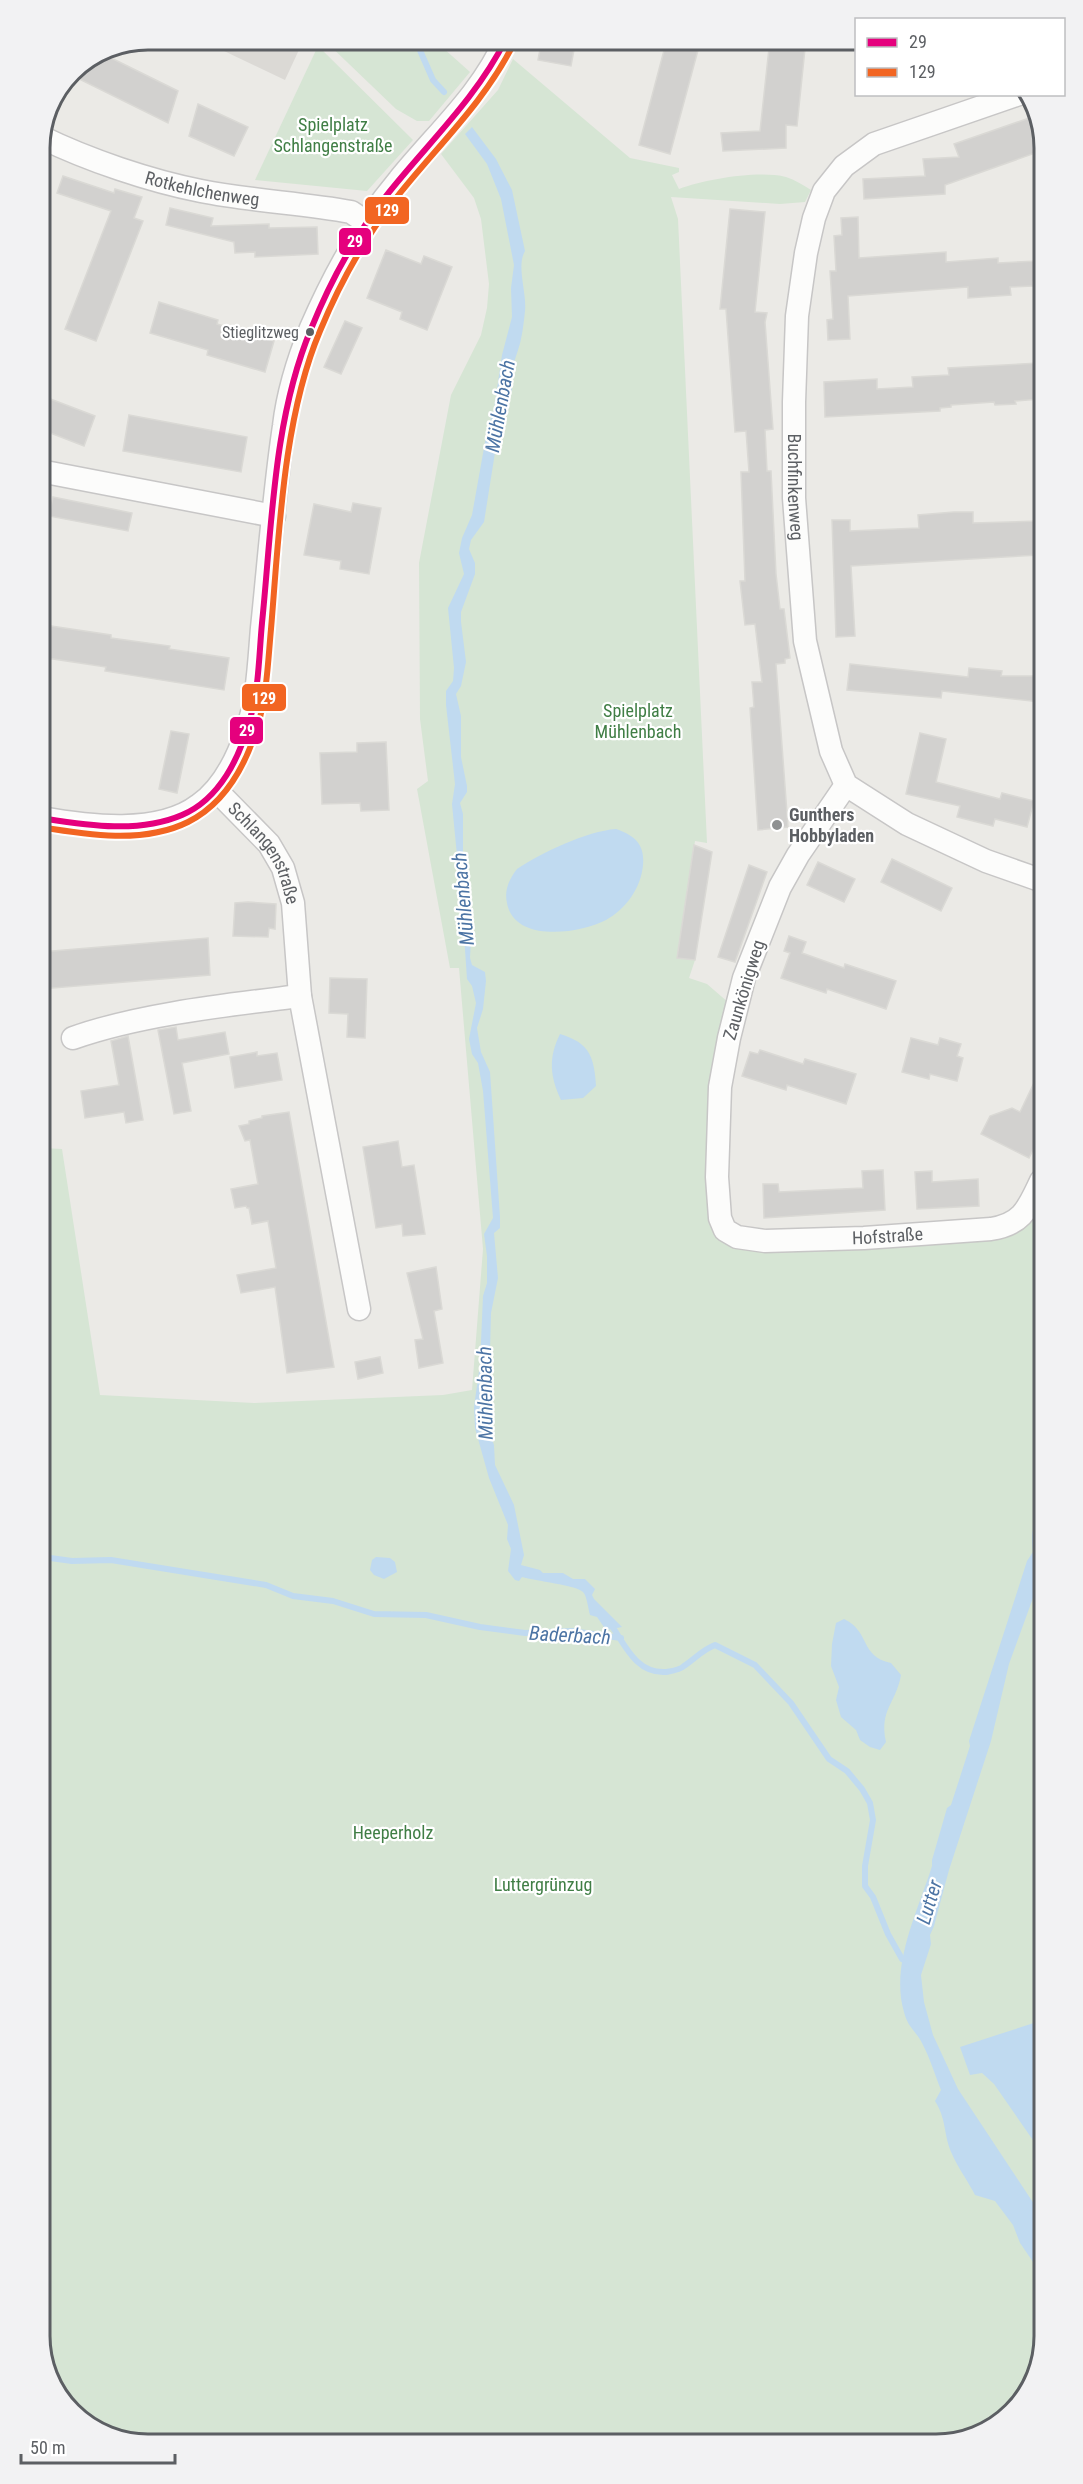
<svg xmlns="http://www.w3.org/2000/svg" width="1083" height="2484" font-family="'Roboto Condensed',sans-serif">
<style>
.education{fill:#dbd9d5}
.green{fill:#d6e5d4}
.water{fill:#c0daf0}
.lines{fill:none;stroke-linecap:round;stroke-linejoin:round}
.stream{stroke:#c0daf0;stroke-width:6}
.building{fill:#d2d1cf;stroke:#dad9d5;stroke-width:1.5}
.minor-casing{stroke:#c7c6c6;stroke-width:25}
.minor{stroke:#fcfcfb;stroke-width:22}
.bus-1-casing{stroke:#fff;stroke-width:10}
.bus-2-casing{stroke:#fff;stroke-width:10}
.bus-1{stroke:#e5007d;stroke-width:6}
.bus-2{stroke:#f26522;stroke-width:6}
.bus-dot{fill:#5c5f63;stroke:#fff;stroke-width:2}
.poi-dot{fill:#8e9091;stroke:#fff;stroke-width:2}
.labels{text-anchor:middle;stroke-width:4.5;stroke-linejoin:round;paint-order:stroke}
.bus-label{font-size:16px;fill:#5c5f63;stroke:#fff;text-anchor:end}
.park-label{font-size:18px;fill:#407e45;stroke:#fff}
.street-label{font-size:18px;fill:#5c5f63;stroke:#fff}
.poi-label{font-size:18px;font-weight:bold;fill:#5c5f63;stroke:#fff;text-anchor:start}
.water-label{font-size:20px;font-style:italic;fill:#4c74a4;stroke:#fff}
.rim{fill:none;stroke:#5c5f63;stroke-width:3}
.line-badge{stroke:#fff;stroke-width:2}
.badge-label{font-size:16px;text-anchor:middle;font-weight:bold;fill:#fff}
</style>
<rect width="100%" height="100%" fill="#ebeae6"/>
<path class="education" d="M199 39H304L285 80Z"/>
<g class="green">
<path d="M323 39H433L470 72 429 121H417L396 109Z"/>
<path d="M318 46 413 140 367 191 255 180Z"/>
<path d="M513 59 630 158 679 168V172L672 175 679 189C706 179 759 170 786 177 795 180 803 185 811 190L805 202 780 204 671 197 678 219 707 843 695 841 677 957 695 960 689 978 707 984 729 1003 722 1236H1001C1022 1233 1030 1219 1041 1203L1044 2336 1022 2402 970 2439 140 2445 81 2422 45 2371 42 1148 62 1149 100 1395 254 1403 443 1395 472 1390 483 1249 459 968H450L417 789 428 781 420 719 419 563 451 395 481 335 487 308 489 284 481 219 474 198 441 154 498 90Z"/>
</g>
<g class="water">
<path d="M472 127 496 159 512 190 525 251C516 266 527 292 525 311 524 320 523 330 521 339 518 355 507 373 512 389L497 440 484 522 471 540 469 549 475 563V574L461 612V622L466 662 461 686 456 694 461 716V757L467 786V792L460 803 463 814V859L470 884 472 919 470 958 472 965 485 972 486 981 483 1009 477 1028 481 1052 490 1072 500 1217V1228L494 1233 498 1278 491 1313 488 1428 494 1445 495 1465 514 1505 524 1555 521 1565 540 1570 543 1573H563L573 1579H585L595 1589 592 1595 594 1599 622 1627 606 1630 597 1617 590 1615C588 1608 587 1596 583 1592 576 1585 535 1581 522 1577L519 1581 515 1580 508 1571 511 1549 507 1539 508 1525 489 1478 475 1428 474 1407 480 1364 483 1296 487 1283V1256L484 1234 493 1218 483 1091 478 1063 472 1054 469 1039 476 1003 472 986 467 979 464 935 461 930 459 876 452 804 455 784 446 705V691L453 681 454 668 448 608 464 574 459 553 462 538 472 515 487 431 494 409 502 355 512 317 511 288 514 265 501 199 487 164 465 134Z"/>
<path d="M616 829C634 835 645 844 643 865 641 888 626 909 606 920 580 934 514 943 507 903 504 891 509 879 517 869 541 853 587 831 616 829Z"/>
<path d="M560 1034C590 1043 594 1057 596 1086L583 1098 561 1100C550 1077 548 1058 560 1034Z"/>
<path d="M1042 1514V1559L1033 1598 1009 1664 991 1741 949 1870 934 1926 930 1935 931 1944 921 1975 924 2002 933 2035 958 2089 1044 2219V2278L1020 2243 1013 2225 995 2201 975 2195C968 2181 958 2168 952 2154 943 2134 947 2120 935 2101L941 2090C935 2075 930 2058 922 2043 916 2031 908 2028 904 2012 890 1965 918 1911 932 1866V1860L947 1808 951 1805 970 1746 969 1741 1027 1561 1033 1552C1031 1537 1031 1525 1042 1514Z"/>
<path d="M376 1557 390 1558 395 1562 397 1572 384 1579 374 1575 370 1570 372 1560Z"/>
<path d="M844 1619C871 1632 859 1656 891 1663L901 1675C896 1704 879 1709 886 1742L880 1750 870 1747 860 1740 856 1730 841 1717 836 1700 839 1687 831 1666 832 1644 836 1623Z"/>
<path d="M1043 2020 1044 2156 994 2084 982 2073 970 2075 960 2047Z"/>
</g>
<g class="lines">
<g class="stream">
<path d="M415 39 433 80 444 92"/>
<path d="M43 1557 72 1561 111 1560 266 1585 293 1596 333 1601 374 1614 426 1615 480 1627 525 1633 572 1631 621 1638"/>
<path d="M610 1623C625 1645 636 1674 666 1672 672 1671 680 1670 684 1666 696 1658 702 1650 715 1645L755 1665 791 1703 829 1759 847 1771 862 1789 870 1803 873 1820 865 1866V1886L873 1897 888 1934 902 1959 910 1963"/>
</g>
</g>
<g class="building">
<path d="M542 39H576L571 66 538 60Z"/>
<path d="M667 39H701L670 154 639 145Z"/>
<path d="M770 39H806L797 126 786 125V148L723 151 721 133 760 131Z"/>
<path d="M99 52 178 91 168 123 69 74 71 71Z"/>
<path d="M198 104 248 127 234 156 189 136Z"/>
<path d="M1038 115V152L945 185V194L864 199 863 179 925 176 923 159 959 157 954 144Z"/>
<path d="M63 176 114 193 115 189 142 197 134 218 143 221 96 341 65 329 111 211 57 193Z"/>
<path d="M170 208 213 218 211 226 269 224V228L317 227 318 254 255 257V252L235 253 234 242 166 225Z"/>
<path d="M730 209 765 212 755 312 767 313 765 322 773 429 765 430 767 471H771L776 574 780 609H784L790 658 785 659V663L776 664 788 827 758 830 750 708 754 707 752 682H762L755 624 745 625 740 581H745L741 472H749L746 431 735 432 726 309H720Z"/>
<path d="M858 217 859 258 946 252V262L998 258V263L1038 261 1039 282H1033V286L1010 287 1011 295 968 298V287L848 296 850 339 828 340 827 320 833 319 830 271H836L834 236 842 235 841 218Z"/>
<path d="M386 250 421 264 424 256 452 267 427 330 400 319 402 312 367 298Z"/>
<path d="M159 302 218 320 217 324 274 341 265 372 207 355 208 350 150 333Z"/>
<path d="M345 321 362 328 341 374 324 367Z"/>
<path d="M1039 363V399L1015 401 1016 404 995 405 994 402 951 405V407L940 408V411L825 417 824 382 877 379V389L913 387 912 377 949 375 948 368Z"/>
<path d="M40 395 95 416 84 446 40 429Z"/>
<path d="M129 415 247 437 241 472 123 451Z"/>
<path d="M53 497 132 513 128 531 49 516Z"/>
<path d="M353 503 381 508 369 574 340 569 341 561 304 555 314 504 351 512Z"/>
<path d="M954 512H973V523L1039 521V555L851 566 855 636 836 637 832 520H850V531L919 528 918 515Z"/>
<path d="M51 626 111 635V638L170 646 169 649 229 658 224 690 105 671 106 667 47 658Z"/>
<path d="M850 664 968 677 969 668 1002 671 1001 676H1040V702L942 691 941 698 847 690Z"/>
<path d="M171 731 189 734 177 793 159 789Z"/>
<path d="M920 733 946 739 936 782 1000 799 1002 793 1034 801 1027 827 995 819 993 826 957 817 960 806 906 794Z"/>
<path d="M386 742 389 810 361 811 360 803 322 804 320 753 357 752V743Z"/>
<path d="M694 845 712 852 695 960 677 958Z"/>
<path d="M892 859 952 888 941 911 881 882Z"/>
<path d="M818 862 855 879 844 902 807 885Z"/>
<path d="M749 865 767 872 735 962 718 957Z"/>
<path d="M248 902 276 904 275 929 269 928 268 937 233 936 235 903Z"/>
<path d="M789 936 806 942 802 953 844 968 845 964 896 981 886 1009 827 989 826 993 781 978 790 953 784 951Z"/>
<path d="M208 938 210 975 41 989V952Z"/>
<path d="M330 978 367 979 365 1038 347 1037 348 1014 329 1013Z"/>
<path d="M176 1027 178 1040 225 1032 229 1054 182 1063 191 1111 174 1114 158 1030Z"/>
<path d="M128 1036 143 1120 126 1123 124 1112 85 1118 81 1091 119 1085 111 1041Z"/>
<path d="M911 1038 938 1045 940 1038 961 1044 957 1056 963 1058 957 1081 930 1074 929 1079 902 1072Z"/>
<path d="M760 1050 803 1064 805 1059 856 1074 846 1104 787 1085 786 1090 742 1076 750 1052 758 1054Z"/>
<path d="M257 1052V1056L277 1053 282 1080 235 1088 230 1057Z"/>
<path d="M1041 1068V1134L1029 1158 981 1134 990 1116 1012 1108 1020 1112Z"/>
<path d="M289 1112 334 1367 287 1373 275 1287 241 1293 237 1275 276 1268 268 1221 252 1224 249 1208H247L246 1206 235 1208 231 1189 258 1184 250 1140 245 1141 239 1126 249 1124V1121L262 1118V1116Z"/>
<path d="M398 1141 402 1167 414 1165 425 1234 403 1236 402 1224 376 1228 363 1147Z"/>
<path d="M883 1170 885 1210 764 1218 763 1184H778L779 1192 863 1188 862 1171Z"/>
<path d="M932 1171V1182L978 1179 979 1206 917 1209 915 1172Z"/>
<path d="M436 1267 442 1309 434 1311 443 1363 419 1368 415 1340 423 1339 407 1273Z"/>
<path d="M380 1357 383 1373 358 1379 355 1362Z"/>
</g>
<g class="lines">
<defs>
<g id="minor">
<path id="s1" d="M1019 94 874 144 844 166 824 191 814 218 806 253 797 316 794 402V498L805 641 831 751 846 785 907 824 986 861 1040 880"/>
<path id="s2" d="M41 137C88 160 150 181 201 191 251 201 302 203 351 212L366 222"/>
<path d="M40 471 274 516"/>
<path id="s3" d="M846 785 798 855 780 887 744 978 729 1038 720 1087 717 1177 720 1218 725 1230 737 1237 765 1241 864 1238 991 1229C1023 1224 1028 1208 1041 1181"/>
<path id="s4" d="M216 790 269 844 283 868 293 903 300 996 359 1309"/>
<path d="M41 818C87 826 159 836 199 805 222 789 237 759 246 733 258 700 259 663 262 628 269 561 274 493 284 426 288 392 298 360 311 328 334 275 361 225 399 180 436 134 482 94 506 39"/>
<path d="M73 1038C141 1014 228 1005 300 996"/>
</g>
</defs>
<use href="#minor" class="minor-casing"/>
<use href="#minor" class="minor"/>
<defs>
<path id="bus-1" d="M41 818C86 825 138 834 182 815 220 799 240 757 250 719 259 688 259 655 262 623 272 526 273 420 311 329 330 282 355 236 386 196 427 144 476 99 506 39"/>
<path id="bus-2" d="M41 827C87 835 144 844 188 822 226 803 246 765 258 725 267 694 268 661 271 629 279 535 283 418 320 331 339 285 363 241 393 202 434 149 484 104 514 43"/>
</defs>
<use href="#bus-1" class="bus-1-casing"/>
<use href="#bus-2" class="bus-2-casing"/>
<use href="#bus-1" class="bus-1"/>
<use href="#bus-2" class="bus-2"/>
</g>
<circle class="bus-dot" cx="310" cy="332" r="5"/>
<circle class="poi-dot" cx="777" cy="825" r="6"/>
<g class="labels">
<g class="bus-label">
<text x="299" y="338">Stieglitzweg</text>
</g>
<g class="park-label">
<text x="333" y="131">Spielplatz<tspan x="333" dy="21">Schlangenstraße</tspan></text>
<text x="638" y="717">Spielplatz<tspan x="638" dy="21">Mühlenbach</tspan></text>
<text x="393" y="1839">Heeperholz</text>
<text x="543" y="1891">Luttergrünzug</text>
</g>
<g class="street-label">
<text dy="6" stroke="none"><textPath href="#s2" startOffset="170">Rotkehlchenweg</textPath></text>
<text dy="6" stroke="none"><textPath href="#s1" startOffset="522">Buchfinkenweg</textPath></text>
<text dy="6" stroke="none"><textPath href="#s4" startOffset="81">Schlangenstraße</textPath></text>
<text transform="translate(744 990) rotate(-73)" y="6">Zaunkönigweg</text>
<text dy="6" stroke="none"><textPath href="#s3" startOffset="640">Hofstraße</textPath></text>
</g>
<g class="poi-label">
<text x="789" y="821">Gunthers<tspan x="789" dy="21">Hobbyladen</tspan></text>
</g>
<g class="water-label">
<text transform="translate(500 406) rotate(-80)" y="7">Mühlenbach</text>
<text transform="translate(463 899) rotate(-95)" y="7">Mühlenbach</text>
<text transform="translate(485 1393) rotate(-91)" y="7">Mühlenbach</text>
<text transform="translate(570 1635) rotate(3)" y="7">Baderbach</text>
<text transform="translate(929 1902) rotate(-73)" y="7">Lutter</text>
</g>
</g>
<path d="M0 0H1083V2484H0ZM148 50H936A98 98 0 0 1 1034 148V2336A98 98 0 0 1 936 2434H148A98 98 0 0 1 50 2336V148A98 98 0 0 1 148 50Z" fill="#f2f2f3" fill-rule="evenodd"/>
<path class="rim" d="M148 50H936A98 98 0 0 1 1034 148V2336A98 98 0 0 1 936 2434H148A98 98 0 0 1 50 2336V148A98 98 0 0 1 148 50Z"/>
<g class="line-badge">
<rect x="364" y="196" width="46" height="29" rx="6" fill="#f26522"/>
<rect x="338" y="227" width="34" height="29" rx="6" fill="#e5007d"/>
<rect x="241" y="683" width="46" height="29" rx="6" fill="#f26522"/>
<rect x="229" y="716" width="35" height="29" rx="6" fill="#e5007d"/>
</g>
<g class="badge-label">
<text x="387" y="216">129</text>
<text x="355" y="247">29</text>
<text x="264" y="704">129</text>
<text x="247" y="736">29</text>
</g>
<rect x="855" y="18" width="210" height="78" fill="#ffffff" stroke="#bebfc1" stroke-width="1.5"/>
<rect x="867" y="38" width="30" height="9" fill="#e5007d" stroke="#bebfc1" stroke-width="1.5"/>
<text x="909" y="48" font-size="18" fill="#5c5f63">29</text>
<rect x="867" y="68" width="30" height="9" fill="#f26522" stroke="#bebfc1" stroke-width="1.5"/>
<text x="909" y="78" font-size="18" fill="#5c5f63">129</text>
<path d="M21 2454v9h154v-9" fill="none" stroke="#5c5f63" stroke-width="3"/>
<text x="30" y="2454" font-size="18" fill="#5c5f63" stroke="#ffffff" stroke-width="4.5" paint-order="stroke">50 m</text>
</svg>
